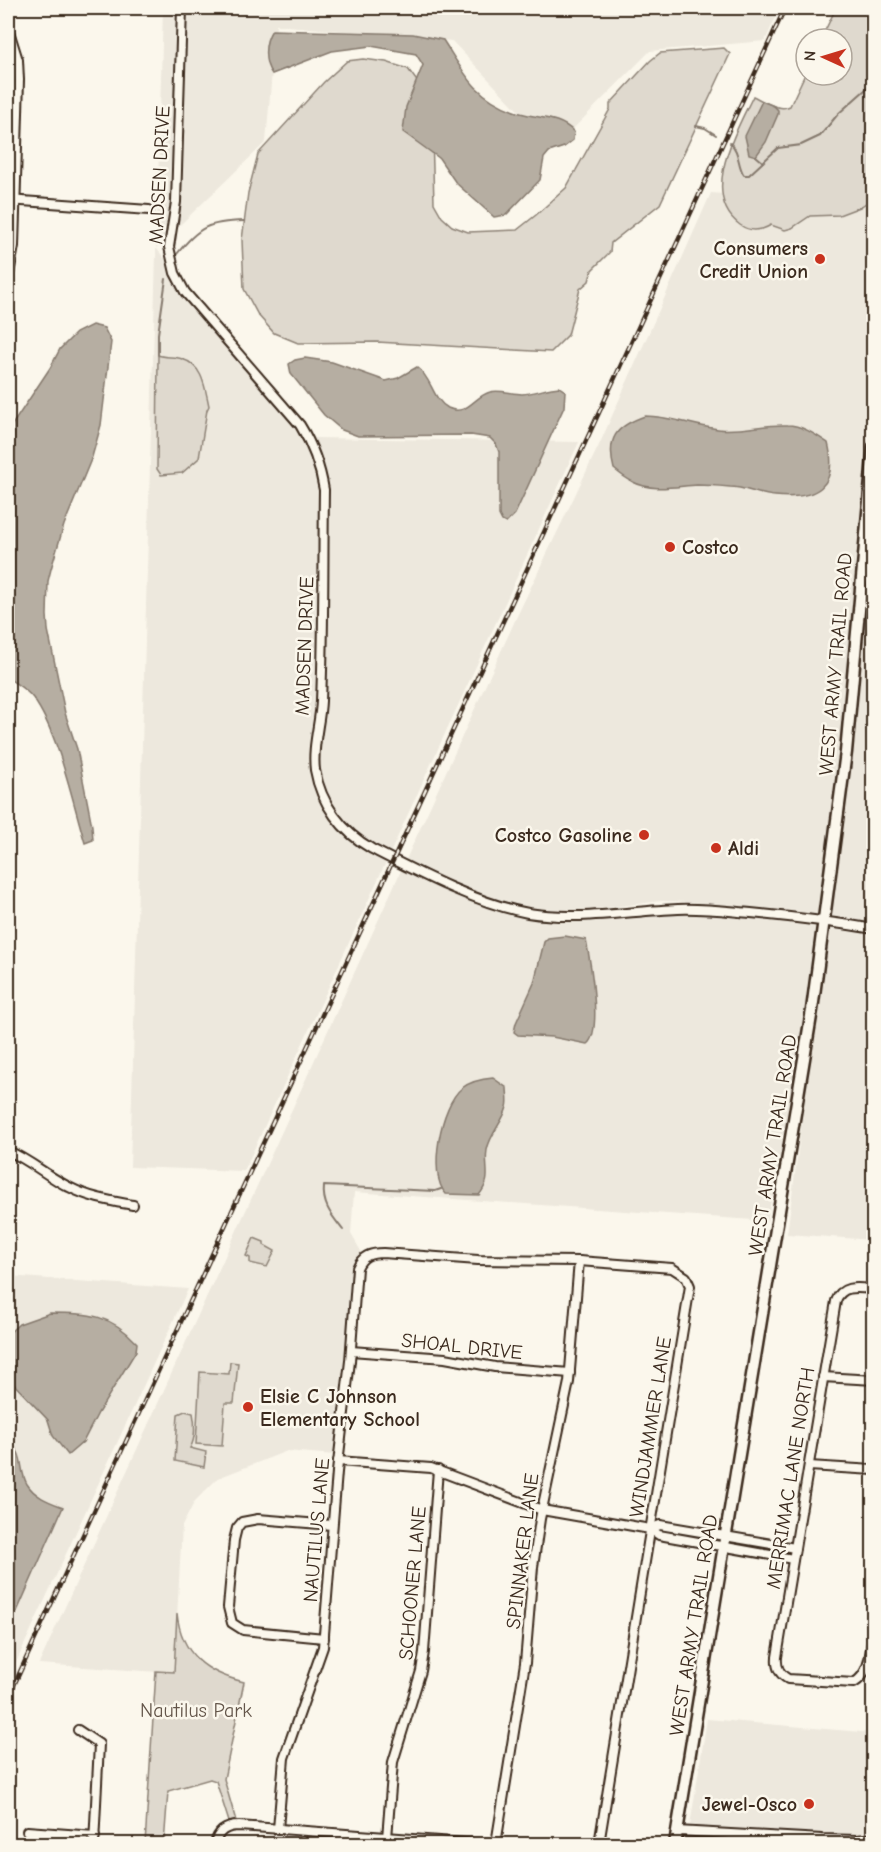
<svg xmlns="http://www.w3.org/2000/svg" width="881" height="1852" font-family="'Comic Neue',sans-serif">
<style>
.built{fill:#ede8dd}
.green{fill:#dfd9ce;stroke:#8d8276;stroke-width:1.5}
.water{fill:#b6aea2;stroke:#85796d;stroke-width:1.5}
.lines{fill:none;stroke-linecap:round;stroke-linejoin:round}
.stream{stroke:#85796d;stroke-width:2}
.street-casing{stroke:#3b2a1e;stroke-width:12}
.secondary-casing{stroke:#3b2a1e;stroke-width:15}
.street{stroke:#fbf7ec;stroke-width:8}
.secondary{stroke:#fbf7ec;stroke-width:10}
.rail-casing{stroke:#3b2a1e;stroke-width:4.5}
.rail{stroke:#fbf7ec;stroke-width:2;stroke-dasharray:7;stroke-linecap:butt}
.poi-dot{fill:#c8321e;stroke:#fbf7ec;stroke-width:2}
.labels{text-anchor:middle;stroke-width:5;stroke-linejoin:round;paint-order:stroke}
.street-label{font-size:20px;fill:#3b2a1e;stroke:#fbf7ec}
.poi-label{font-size:20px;font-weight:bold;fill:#3b2a1e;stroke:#fbf7ec;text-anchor:end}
.park-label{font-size:20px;fill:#64564a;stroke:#fbf7ec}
</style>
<rect width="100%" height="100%" fill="#fbf7ec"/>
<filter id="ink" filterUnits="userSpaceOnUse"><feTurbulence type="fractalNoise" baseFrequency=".0167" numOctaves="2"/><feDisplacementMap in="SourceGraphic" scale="12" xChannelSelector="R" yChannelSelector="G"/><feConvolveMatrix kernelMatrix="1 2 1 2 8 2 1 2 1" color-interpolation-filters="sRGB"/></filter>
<g filter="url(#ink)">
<g class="built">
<path d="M163 8H780L765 41 650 51 554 148 452 41 276 25 266 142 156 248 313 438 579 442 244 1171 130 1167Z"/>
<path d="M711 193 873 206V416L842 749 821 918 689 902 661 901 598 909 599 913 675 907 819 924 805 1031 767 1221 354 1192 351 1234 362 1253 353 1266 345 1364 334 1455 287 1451 218 1478 195 1501 182 1526 174 1673 39 1664 518 614 600 443Z"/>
<path d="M873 524V1240L787 1234 858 693Z"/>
<path d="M8 1276 188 1289 8 1680Z"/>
<path d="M707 1719 873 1733V1844H687Z"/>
</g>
<g class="green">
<path d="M836 8H873L874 175 870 184 871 196 866 203 860 207 839 215 810 216 792 228 785 230 771 225C761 231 750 232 740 225 699 195 737 130 753 96 763 101 779 112 790 106L806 72V75H842V39H821Z"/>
<path d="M724 48 730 54 660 204 611 243 610 252 592 270 589 281 580 289 568 335 551 352 377 342 298 343 274 333 258 315 244 289 242 240 248 193 258 154 324 82 347 61 363 59 386 62 408 69 419 84 432 135 434 203 442 217 452 226 468 232 517 230 536 215 566 188 610 109V104L650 61 660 53Z"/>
<path d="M158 355C166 358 174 356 182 359 203 365 205 388 209 406L207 410 199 458 182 473 161 475 157 469Z"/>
<path d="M254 1238 264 1242V1245L275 1251 267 1267 250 1263V1258L246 1256Z"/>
<path d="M230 1362 238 1363 234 1403H225L222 1446 196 1444 200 1372 229 1374Z"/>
<path d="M185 1411 193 1413C195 1422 196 1439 190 1448L206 1452 204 1467 175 1461 178 1414Z"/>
<path d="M177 1613C181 1655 207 1673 244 1682L224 1779 236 1821 229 1822 216 1781 210 1779 168 1791 164 1844H145L156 1671 174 1672Z"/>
</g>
<g class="water">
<path d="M272 30 413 34 443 40C465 74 474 96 514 111 534 119 558 115 574 132L573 140 564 147 549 152 544 158 540 180 506 215 494 217 456 183 439 158 403 132 406 107 423 65 416 54 371 46 332 51 272 74C263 62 264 42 272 30Z"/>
<path d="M762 101 774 106 778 110V114L766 142 756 156 749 154 745 136Z"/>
<path d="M92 325 104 328 111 342 101 425 92 457 64 525 51 569 48 581 47 615 48 630 65 713 77 749 92 826 93 840 85 843C72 800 59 734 33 698 27 690 16 684 8 678V431L50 368 60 349 76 333Z"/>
<path d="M305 358 332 362 386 381 398 378 417 367C432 378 432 399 448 408 467 417 474 396 490 392 499 389 512 394 522 394 535 393 547 388 559 387L565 391 564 407 515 514 506 523 502 521 499 515V452L496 444 490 438 471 435 358 436 342 430 324 415 291 374 289 364 295 360Z"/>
<path d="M645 416C670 416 693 426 718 429 741 432 763 424 787 425 802 425 816 435 828 443 839 487 816 500 775 496 759 495 745 487 730 487 719 486 708 485 697 485 677 486 652 492 633 482 627 479 620 474 614 469 606 438 616 426 645 416Z"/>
<path d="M565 936 586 940C590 960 603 1032 587 1044L552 1037 518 1035 514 1032 516 1023 534 983 544 942 548 938Z"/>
<path d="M493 1078 507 1088C507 1094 509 1101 507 1107 503 1122 490 1134 487 1150 484 1169 493 1178 479 1195L446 1194C427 1175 441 1104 462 1088 471 1081 481 1079 493 1078Z"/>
<path d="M50 1313C88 1313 111 1314 137 1343L136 1351 98 1413 83 1442 68 1455 53 1436 48 1420 8 1378V1334L19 1324Z"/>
<path d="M8 1440C26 1455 18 1468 27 1484 35 1497 50 1502 63 1507L8 1632Z"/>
</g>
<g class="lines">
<g class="stream">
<path d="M696 126 705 128 716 135"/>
<path d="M730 143C740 151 737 165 744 175H749L778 148 801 145 820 136 838 114 874 82"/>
<path d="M756 156 763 162"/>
<path d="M177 254C199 226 209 222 244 221"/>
<path d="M158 355V334L166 279"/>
<path d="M343 1230C332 1216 322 1205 324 1186L435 1191 441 1189"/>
</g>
<defs>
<g id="street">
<path d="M182 8 176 202 169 247 175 273 185 292 300 425C313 446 320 465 324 490 323 560 324 631 321 701 320 724 312 746 315 770 321 804 342 832 372 849 417 872 478 904 528 913 578 921 628 911 678 909 703 908 727 911 751 913 792 917 833 922 874 929"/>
<path d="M8 28 18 60 19 80 14 246 8 280"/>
<path d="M8 200 149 210"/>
<path d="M8 875 9 898 8 929"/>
<path d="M8 1151C30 1160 48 1177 69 1187 90 1198 111 1201 133 1205"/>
<path d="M874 1289C859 1288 842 1284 836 1301L777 1657C776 1667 779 1674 788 1679L854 1683C872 1673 870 1646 874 1628"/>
<path d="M351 1351 445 1358 495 1367 570 1373"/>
<path d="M823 1377 874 1380"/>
<path d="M338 1461 431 1468 542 1510 650 1529 659 1535 793 1559"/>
<path d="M809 1466 874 1470"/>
<path d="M650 1529 660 1525 795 1548"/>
<path d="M324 1638 243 1630 232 1623 228 1607 234 1540 237 1528 242 1522 258 1519 332 1525"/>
<path d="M78 1730 99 1744 94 1844"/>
<path d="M278 1829 284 1758 323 1647 337 1472 350 1361 357 1268C362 1256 370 1253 383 1253L478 1260 579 1261 672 1268 686 1277 690 1286 599 1844"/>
<path d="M27 1831 95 1836"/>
<path d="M677 1831 822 1839 857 1840 874 1838"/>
<path d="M387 1838 393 1762 421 1671 424 1652 438 1470"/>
<path d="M215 1844C218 1831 226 1826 239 1826L479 1844"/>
<path d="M496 1844 525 1663 533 1567 540 1519 569 1382 579 1261"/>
</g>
<path id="secondary" d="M675 1844 812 1010 846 752 874 447"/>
</defs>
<use href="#street" class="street-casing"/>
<use href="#secondary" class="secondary-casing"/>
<use href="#street" class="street"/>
<use href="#secondary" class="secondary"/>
<defs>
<path id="rail" d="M8 1698 785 8"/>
</defs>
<use href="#rail" class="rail-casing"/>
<use href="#rail" class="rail"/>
</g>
</g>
<g class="poi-dot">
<circle cx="820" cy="259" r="6"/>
<circle cx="670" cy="547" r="6"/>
<circle cx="644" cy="835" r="6"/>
<circle cx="716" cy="848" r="6"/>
<circle cx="248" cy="1407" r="6"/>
<circle cx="809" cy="1804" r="6"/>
</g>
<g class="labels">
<g class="street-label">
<text transform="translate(159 175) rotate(-87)" y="7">MADSEN DRIVE</text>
<text transform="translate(304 646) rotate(-88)" y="7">MADSEN DRIVE</text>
<text transform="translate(835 664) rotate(-85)" y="7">WEST ARMY TRAIL ROAD</text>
<text transform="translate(772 1145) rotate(-81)" y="7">WEST ARMY TRAIL ROAD</text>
<text transform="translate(462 1346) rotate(6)" y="7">SHOAL DRIVE</text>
<text transform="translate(650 1427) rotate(-81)" y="7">WINDJAMMER LANE</text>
<text transform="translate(790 1478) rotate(-81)" y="7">MERRIMAC LANE NORTH</text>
<text transform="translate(316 1530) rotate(-85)" y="7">NAUTILUS LANE</text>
<text transform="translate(522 1551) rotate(-83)" y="7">SPINNAKER LANE</text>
<text transform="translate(412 1583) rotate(-85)" y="7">SCHOONER LANE</text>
<text transform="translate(693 1625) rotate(-81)" y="7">WEST ARMY TRAIL ROAD</text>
</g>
<g class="poi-label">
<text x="808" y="255">Consumers<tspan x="808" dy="23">Credit Union</tspan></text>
<text x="682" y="554" text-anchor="start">Costco</text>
<text x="632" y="842">Costco Gasoline</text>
<text x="728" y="855" text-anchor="start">Aldi</text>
<text x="260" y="1403" text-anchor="start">Elsie C Johnson<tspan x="260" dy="23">Elementary School</tspan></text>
<text x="797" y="1811">Jewel-Osco</text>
</g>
<g class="park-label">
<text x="196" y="1717">Nautilus Park</text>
</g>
</g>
<rect width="881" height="1852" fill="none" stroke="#fbf7ec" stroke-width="30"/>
<rect x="15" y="15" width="851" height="1822" fill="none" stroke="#3b2a1e" stroke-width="2" filter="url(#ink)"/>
<g transform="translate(824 57) rotate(274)"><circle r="28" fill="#fbf7ec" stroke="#aea59a" stroke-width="1.5"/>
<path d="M0-4.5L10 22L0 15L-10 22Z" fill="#c8321e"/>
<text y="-9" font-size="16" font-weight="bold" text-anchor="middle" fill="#3b2a1e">N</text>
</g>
</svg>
